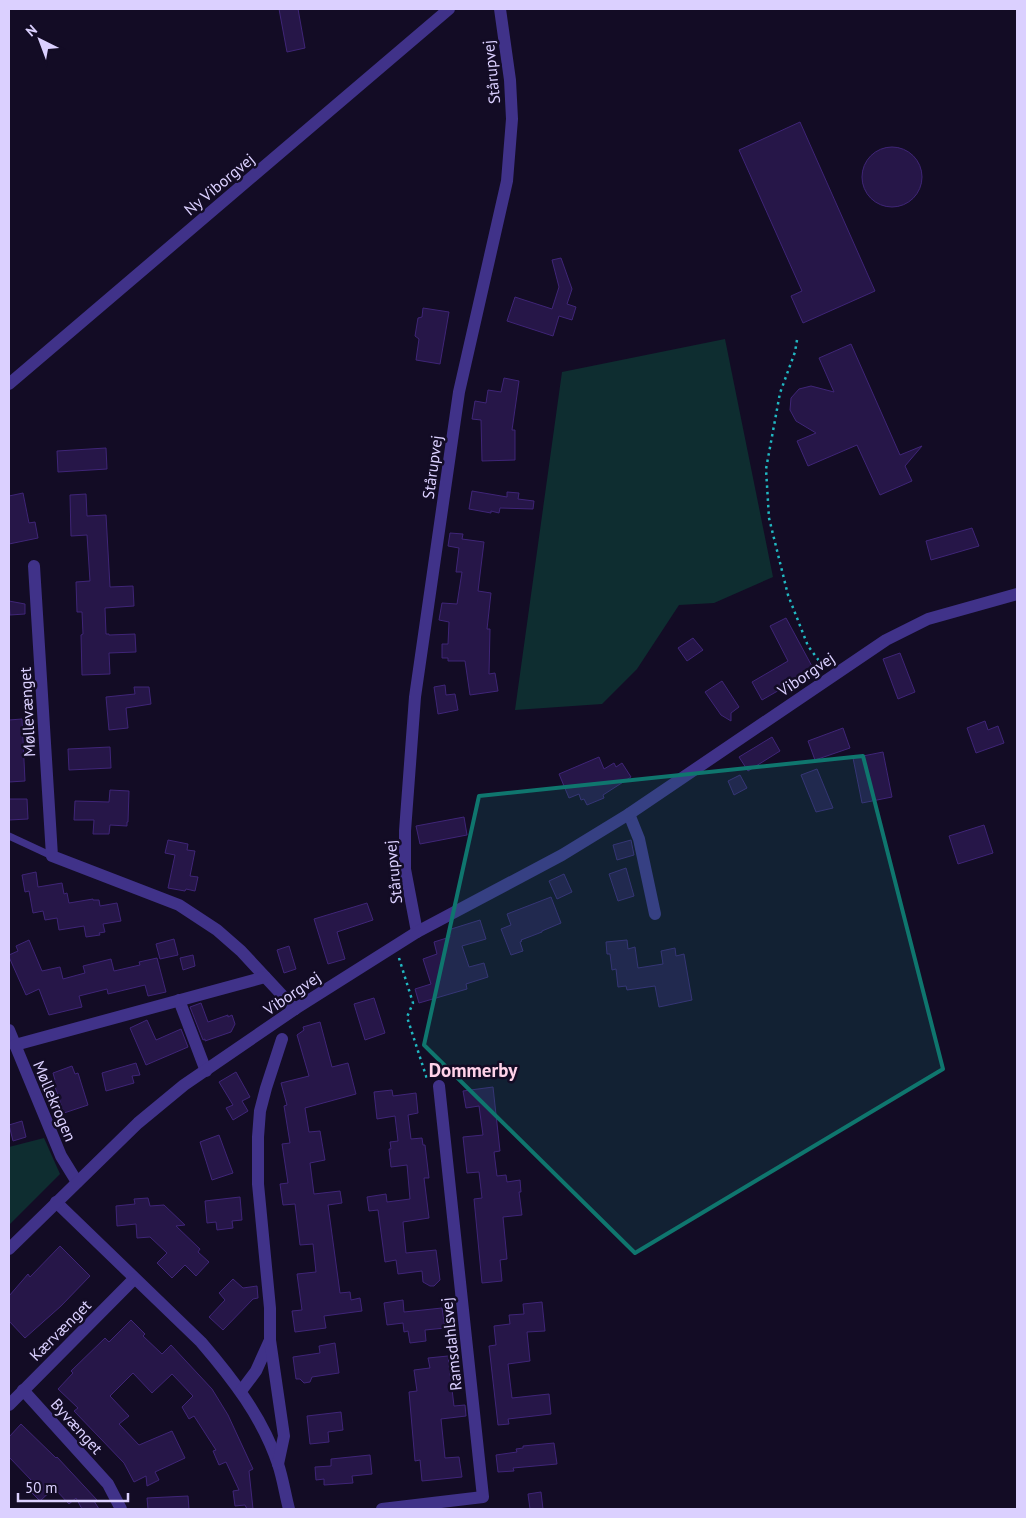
<svg xmlns="http://www.w3.org/2000/svg" width="1026" height="1518" font-family="'PT Sans',sans-serif">
<style>
.green{fill:#0e2d30}
.building{fill:#261648;stroke:#3f2577}
.lines{fill:none;stroke-linecap:round;stroke-linejoin:round}
.path{stroke:#21b8c2;stroke-width:2.5;stroke-dasharray:2.5 4;stroke-linecap:butt}
.service{stroke:#403289;stroke-width:7}
.minor{stroke:#403289;stroke-width:12}
.tertiary{stroke:#403289;stroke-width:12}
.marked{fill:#0f766e;fill-opacity:0.2;stroke:#0f766e;stroke-width:4;stroke-linejoin:round}
.labels{text-anchor:middle;stroke-width:5;stroke-linejoin:round;paint-order:stroke}
.street-label{font-size:16px;fill:#dbd0ff;stroke:#130c25}
.quarter-label{font-size:19px;font-weight:bold;fill:#ffd2e9;stroke:#130c25}
</style>
<rect width="100%" height="100%" fill="#130c25"/>
<g class="green">
<path d="M725 339 773 577 714 603 679 605 637 669 602 704 515 710 562 372Z"/>
<path d="M44 1138 60 1174 9 1225V1147Z"/>
</g>
<g class="building">
<path d="M279 9H298L305 48 287 52Z"/>
<path d="M800 122 875 291 803 323 791 296 802 291 739 150Z"/>
<circle cx="892" cy="177" r="30"/>
<path d="M561 258 572 289 567 304 576 307 572 320 559 316 553 336 507 321 515 297 552 309 559 287 552 260Z"/>
<path d="M423 308 449 312 440 364 416 360 419 339 415 336 418 318 422 317Z"/>
<path d="M851 344 900 455 922 446 905 466 912 481 880 495 857 445 808 466 797 441 816 433 796 421 790 410 791 398 799 389 811 386 834 392 819 358Z"/>
<path d="M504 378 519 381 512 430H515V460L482 461 481 420 472 419 475 401 486 403 488 390 501 392Z"/>
<path d="M106 448 107 469 58 472 57 451Z"/>
<path d="M472 491 507 497V492L519 493 518 499 534 501 533 509 500 508 499 513 491 511V513L469 509Z"/>
<path d="M23 493 29 523 35 522 38 538 9 544V496Z"/>
<path d="M86 494 87 516 106 515 110 587 133 586 134 606 105 608 106 634H109V635L135 634 136 652 109 653 110 674 82 675 81 635 83 634 82 612H77L76 582 90 581 87 535 71 536 70 495Z"/>
<path d="M972 528 979 546 931 560 926 541Z"/>
<path d="M450 533 463 534 462 539 484 542 478 591 491 593 487 629H490L489 674 495 673 498 691 470 695 465 661H448V658H442V644H448L449 622 439 620 442 603 457 604 462 572H456L459 548 448 546Z"/>
<path d="M9 601 25 604V614L10 615Z"/>
<path d="M786 618 814 670 762 700 752 682 788 661 770 626Z"/>
<path d="M693 638 703 650 687 661 678 648Z"/>
<path d="M900 653 915 692 898 699 883 659Z"/>
<path d="M722 681 739 707 731 713V721L721 715 705 692Z"/>
<path d="M445 685 446 695 455 694 458 710 438 714 434 687Z"/>
<path d="M134 687H149L151 704 126 708 128 728 109 730 106 697 135 694Z"/>
<path d="M22 719 25 781 9 782V720Z"/>
<path d="M985 721 988 730 998 726 1004 743 976 753 967 728Z"/>
<path d="M843 728 850 748 815 760 808 741Z"/>
<path d="M772 737 780 751 748 771 739 757Z"/>
<path d="M110 747 111 768 69 770 68 749Z"/>
<path d="M883 752 892 797 862 803 853 758Z"/>
<path d="M599 757 604 769 614 763 616 767 622 763 631 777 603 795 604 798 587 805 584 799 581 800 579 794 569 798 559 774Z"/>
<path d="M817 769 833 808 816 812 801 775Z"/>
<path d="M740 775 747 788 734 795 728 781Z"/>
<path d="M110 790 129 791 128 822H127V826L110 825 109 834H93L94 820H74L75 801 109 802Z"/>
<path d="M9 799H27L28 819 9 820Z"/>
<path d="M464 817 467 835 420 844 416 826Z"/>
<path d="M984 825 993 853 958 864 949 836Z"/>
<path d="M168 840 188 844 187 850 195 851 190 876 198 877 195 891 186 889 185 891 168 888 175 855 165 853Z"/>
<path d="M631 840 634 855 617 860 613 845Z"/>
<path d="M626 868 634 896 618 901 609 874Z"/>
<path d="M36 872 38 887 62 883 64 894 67 893 69 903 93 899V900H99L100 906 117 903 121 921 103 924 105 932 99 933 100 935 86 937 84 926 59 930 57 918 45 920 43 911 33 913 29 891 25 892 22 875Z"/>
<path d="M564 874 572 892 557 899 549 881Z"/>
<path d="M551 897 561 923 542 931V932L521 940 522 941 520 942 523 951 511 955 501 929 511 925 507 914Z"/>
<path d="M367 903 373 920 337 932 345 959 328 964 314 919Z"/>
<path d="M480 920 486 939 462 946 469 967 484 963 488 977 466 984 467 989 419 1003 415 989 431 984 423 959 437 954 434 942 450 937 448 930Z"/>
<path d="M174 939 178 955 160 959 156 944Z"/>
<path d="M29 940 42 971 60 967 63 979 85 973 83 966 111 959 114 971 140 965 139 962 157 958 166 992 148 996 145 985 108 994 107 989 79 996 82 1007 49 1015 39 989 26 995 9 957V955L18 951 16 946Z"/>
<path d="M627 940 628 949 635 947 638 968 663 964 661 951 675 948 676 956 684 954 692 1000 659 1007 655 986 627 990 626 986 618 987 616 969 612 970 610 954H607L606 942Z"/>
<path d="M289 946 296 969 284 973 277 950Z"/>
<path d="M193 955 195 966 183 970 180 958Z"/>
<path d="M374 998 385 1033 365 1040 354 1004Z"/>
<path d="M201 1003 208 1022 228 1015V1017L232 1015 235 1024 231 1032 205 1041V1039L203 1040 190 1007Z"/>
<path d="M147 1020 156 1040 181 1029 188 1047 146 1065 130 1028Z"/>
<path d="M320 1022 332 1067 348 1063 356 1094 305 1108 309 1132 320 1131 325 1160 310 1163 314 1194 340 1191 342 1203 328 1205 340 1293 350 1292 351 1300 360 1298 362 1311 324 1316 326 1328 295 1332 292 1311 302 1310 297 1274 316 1272 313 1244 300 1245 295 1204 283 1205 280 1184 288 1183 282 1144 290 1143 284 1106 287 1105 281 1083 309 1076 297 1035 304 1030 303 1027Z"/>
<path d="M136 1063 140 1075 132 1076 134 1083 106 1091 102 1073Z"/>
<path d="M72 1066 75 1074 78 1073 88 1105 64 1113 53 1081 55 1080 53 1073Z"/>
<path d="M236 1072 250 1097 242 1101 248 1111 233 1120 226 1108 233 1105 219 1082Z"/>
<path d="M493 1087 500 1151 494 1152 497 1176 506 1175 507 1182 520 1180 521 1192H519L522 1215 503 1217 507 1259 500 1260 502 1281 482 1283 474 1199 482 1198 479 1172 467 1173 463 1137 483 1135 479 1106 466 1108 463 1091Z"/>
<path d="M392 1090 393 1096 416 1093 418 1113 408 1115 411 1139 422 1138 423 1145H425L429 1178H424L429 1218 403 1222 406 1253 436 1250 440 1280 434 1286H430L423 1282 422 1271 398 1274 396 1260 385 1262 378 1210 369 1211 367 1197 386 1194 387 1202 410 1199 407 1165 391 1167 389 1149H391L390 1142 398 1141 395 1116 377 1119 374 1092Z"/>
<path d="M22 1121 26 1137 13 1141 9 1125Z"/>
<path d="M219 1135 233 1173 212 1180 200 1142Z"/>
<path d="M240 1197 242 1220 232 1221 233 1228 217 1230 216 1222 207 1223 205 1201Z"/>
<path d="M148 1198 150 1206 164 1205 185 1225 176 1226 200 1249 198 1252 209 1262 196 1276 185 1265 172 1278 157 1263 167 1253 150 1237 137 1238 136 1224 117 1226 116 1206 135 1204 134 1199Z"/>
<path d="M60 1246 90 1276 61 1306 25 1338 9 1321V1296L28 1274 30 1277Z"/>
<path d="M233 1279 243 1288 257 1286 258 1298 253 1299 223 1330 209 1317 225 1300 219 1293Z"/>
<path d="M403 1300 404 1312 442 1308 445 1328 425 1330 426 1341 410 1343 408 1331 404 1332 403 1323 387 1325 384 1303Z"/>
<path d="M542 1302 545 1331 527 1332 530 1361 508 1364 512 1398 549 1394 551 1414 508 1419 509 1424 498 1425 489 1346 496 1345 494 1326 510 1324 509 1315 524 1314 523 1304Z"/>
<path d="M131 1320 145 1334 143 1336 162 1354 171 1345 212 1389 228 1415 253 1469 249 1471 253 1509H247L245 1505 235 1506 233 1491 239 1490 226 1462 219 1465 213 1451 216 1450 194 1416 189 1419 182 1407 193 1396 172 1374 152 1393 133 1373 110 1396 129 1416 119 1424 139 1445 172 1431 185 1458 155 1472 159 1480 147 1486 146 1476 134 1482 124 1463 74 1411 78 1408 58 1389 73 1373 71 1371 105 1338 109 1342Z"/>
<path d="M335 1343 339 1373 312 1377 310 1382 304 1383 300 1379H296L293 1357 320 1353 319 1346Z"/>
<path d="M448 1356 454 1406 465 1405 466 1416 441 1419 445 1458 459 1457 462 1477 422 1481 420 1460 415 1461 409 1392 417 1391 414 1370 430 1368 428 1358Z"/>
<path d="M341 1412 343 1430 328 1432 329 1442 310 1444 307 1416Z"/>
<path d="M21 1424 56 1458 57 1457 97 1500 94 1501 99 1509H82L76 1498 69 1504 54 1488 40 1501 26 1487 32 1481 9 1457V1437Z"/>
<path d="M554 1443 557 1464 513 1468 514 1471 498 1472 496 1455 517 1452 516 1449 523 1448V1446Z"/>
<path d="M370 1455 372 1474 352 1476 353 1483 324 1485V1479L316 1480 315 1467 331 1466V1459Z"/>
<path d="M541 1492 543 1509H530L528 1494Z"/>
<path d="M188 1496 189 1509H148L147 1498Z"/>
</g>
<g class="lines">
<g class="path">
<path d="M797 340 795 352 780 393 766 469 769 518 788 595 808 646 823 666"/>
<path d="M399 958 413 1003 407 1017 427 1079"/>
</g>
<path class="service" d="M9 836 52 856"/>
<g class="minor">
<path d="M34 566 52 856 179 905 217 930 241 951 295 1009"/>
<path d="M629 814 639 839 655 914"/>
<path d="M179 1000 206 1071"/>
<path d="M9 1030 61 1156 77 1182"/>
<path d="M15 1045 265 977"/>
<path d="M56 1202 201 1342C232 1378 263 1418 278 1464 283 1479 285 1494 289 1509"/>
<path d="M23 1390 108 1484 121 1509"/>
<path d="M241 1391 256 1371 270 1340"/>
<path d="M9 1405 134 1279"/>
<path d="M278 1464 284 1436 270 1340V1308L258 1184V1137L260 1111 266 1088 282 1039"/>
<path d="M382 1509 483 1497 439 1086"/>
</g>
<g class="tertiary">
<path d="M9 384 449 9"/>
<path d="M417 932 405 869V831L415 697 459 392 507 181 512 119 510 80 500 9"/>
<path d="M9 1249 138 1123 184 1085 295 1009 417 932 562 855 629 814 886 640 928 619 1017 594"/>
</g>
</g>
<path class="marked" d="M863 756 943 1069 635 1253 424 1045 479 796Z"/>
<g class="labels">
<g class="street-label">
<text transform="translate(491 72) rotate(-96)" y="6">Stårupvej</text>
<text transform="translate(219 184) rotate(-40)" y="6">Ny Viborgvej</text>
<text transform="translate(432 467) rotate(-82)" y="6">Stårupvej</text>
<text transform="translate(806 674) rotate(-34)" y="6">Viborgvej</text>
<text transform="translate(27 712) rotate(-93)" y="6">Møllevænget</text>
<text transform="translate(393 872) rotate(-96)" y="6">Stårupvej</text>
<text transform="translate(292 993) rotate(-34)" y="6">Viborgvej</text>
<text transform="translate(55 1101) rotate(67)" y="6">Møllekrogen</text>
<text transform="translate(60 1330) rotate(-45)" y="6">Kærvænget</text>
<text transform="translate(451 1344) rotate(-96)" y="6">Ramsdahlsvej</text>
<text transform="translate(77 1426) rotate(48)" y="6">Byvænget</text>
</g>
<g class="quarter-label">
<text x="473" y="1077">Dommerby</text>
</g>
</g>
<rect width="1026" height="1518" fill="none" stroke="#dbd0ff" stroke-width="20"/>
<g transform="translate(40 40) rotate(318)" stroke="#130c25" stroke-width="4" paint-order="stroke">
<path d="M0-4L9 19L0 12L-9 19Z" fill="#dbd0ff"/>
<text y="-8" font-size="14" font-weight="bold" text-anchor="middle" fill="#dbd0ff">N</text>
</g>
<path d="M18 1493v8h110v-8" fill="none" stroke="#dbd0ff" stroke-width="2.5"/>
<text x="25" y="1493" font-size="15" fill="#dbd0ff" stroke="#130c25" stroke-width="4" paint-order="stroke">50 m</text>
</svg>
